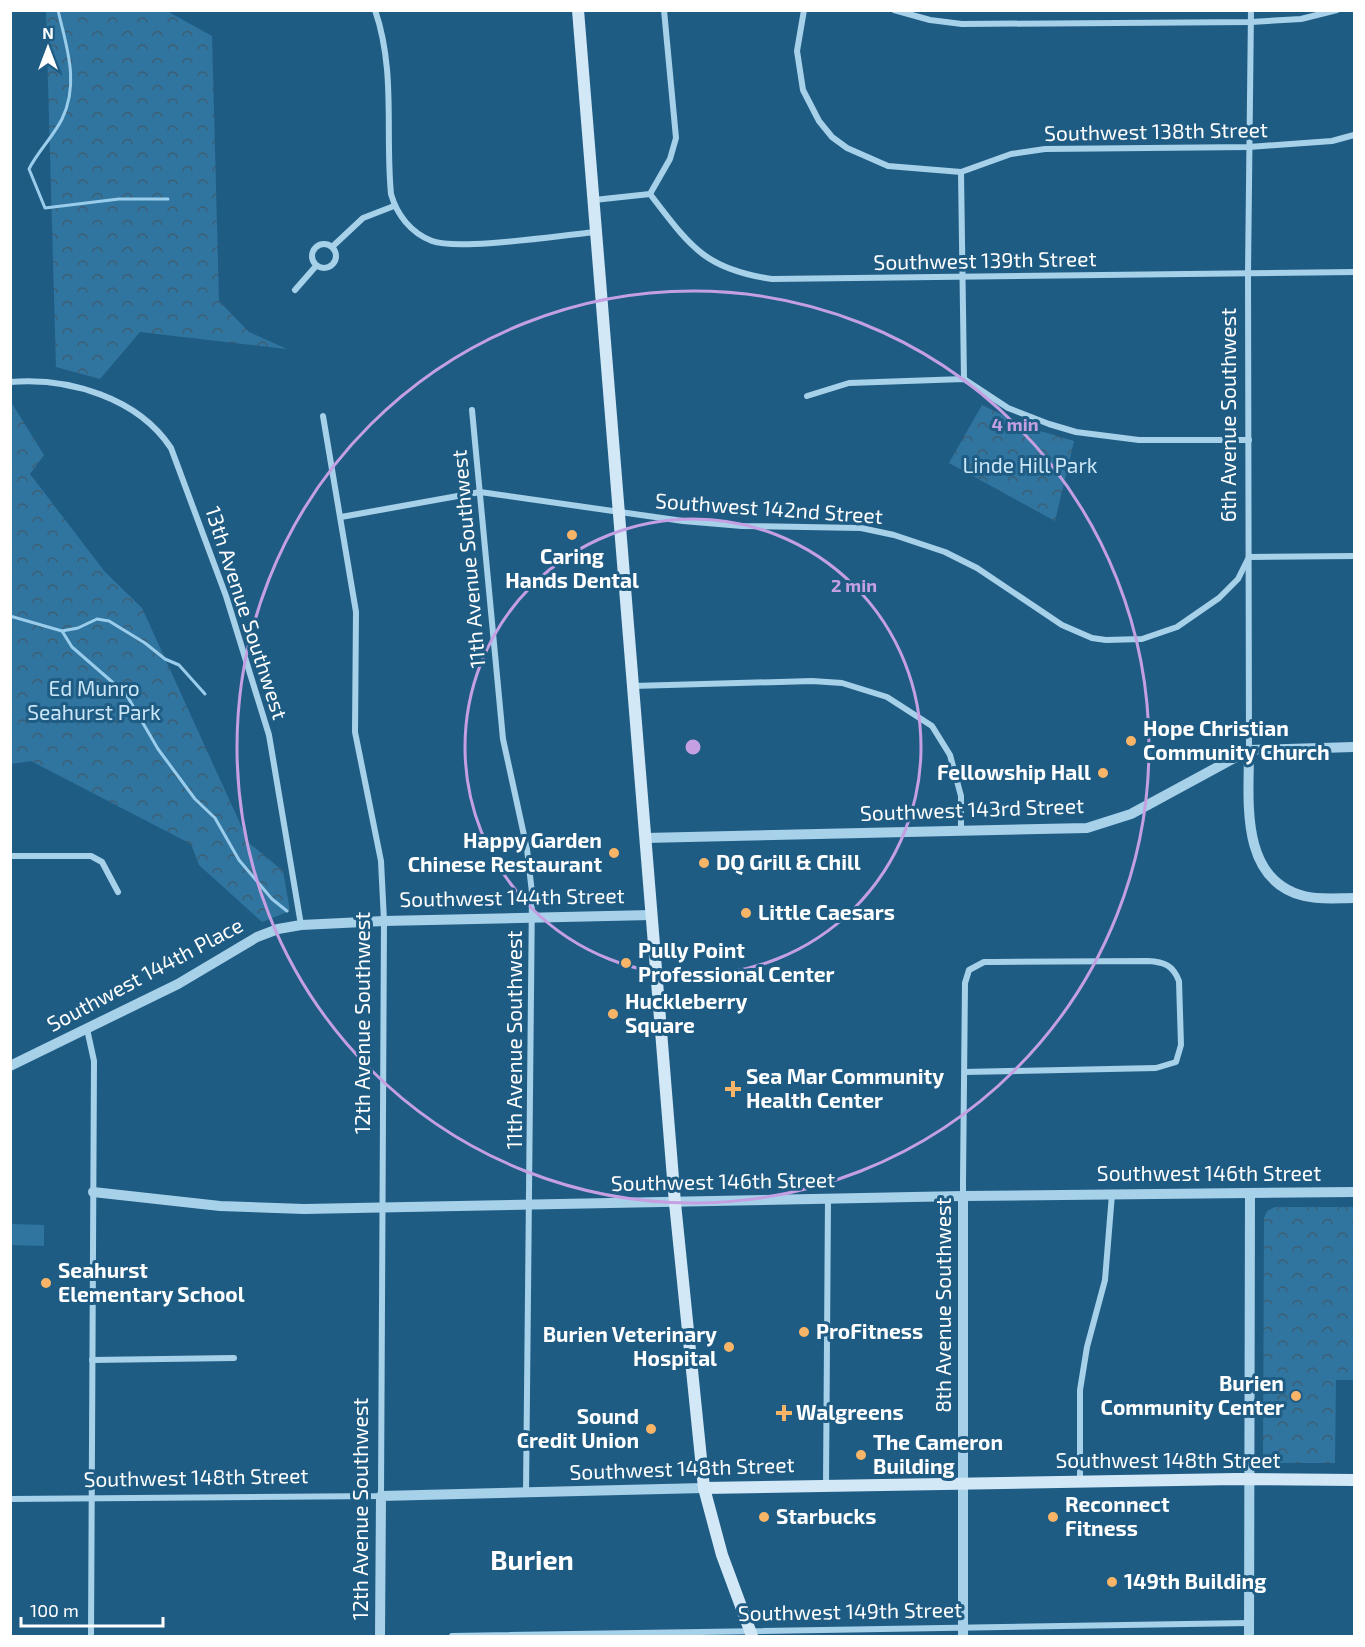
<svg xmlns="http://www.w3.org/2000/svg" width="1365" height="1647" font-family="'Exo 2',sans-serif">
<style>
.forest{fill:url(#forest-crowns)}
.pitch{fill:#2f75a0}
.lines{fill:none;stroke-linecap:round;stroke-linejoin:round}
.stream{stroke:#9acdeb;stroke-width:3}
.minor{stroke:#a7d0e9;stroke-width:6}
.tertiary{stroke:#a7d0e9;stroke-width:10}
.secondary{stroke:#d2e8f7;stroke-width:12}
.ring{fill:none;stroke:#c4a0e2;stroke-width:3}
.poi-dot{fill:#f8b567;stroke:#1f5c84;stroke-width:2}
.labels{text-anchor:middle;stroke-width:6;stroke-linejoin:round;paint-order:stroke}
.street-label{font-size:21px;fill:#fff;stroke:#1f5c84}
.park-label{font-size:21px;fill:#cbe6f7;stroke:#1f5c84}
.poi-label{font-size:21px;font-weight:bold;fill:#fff;stroke:#1f5c84;text-anchor:start}
.district-label{font-size:27px;font-weight:bold;fill:#fff;stroke:#1f5c84}
.centre{fill:#c4a0e2;stroke:#1f5c84;stroke-width:3}
.ring-label{font-size:18px;text-anchor:middle;font-weight:bold;fill:#c4a0e2;stroke:#1f5c84;stroke-width:6;stroke-linejoin:round;paint-order:stroke}
</style>
<defs>
<pattern id="forest-crowns" width="20" height="18" patternUnits="userSpaceOnUse" patternTransform="scale(1.5)"><rect width="20" height="18" fill="#2f75a0"/><path d="M2 6a3 3 0 1 1 6 0M12 15a3 3 0 1 1 6 0" fill="none" stroke="#3f5e72"/></pattern>
</defs>
<rect width="100%" height="100%" fill="#1f5c84"/>
<g class="forest">
<path d="M46 11H167L212 36 219 301 249 332 287 349 140 332 100 379 56 367Z"/>
<path d="M11 402 44 455 30 474 105 572 142 608 249 843 283 871 290 911 262 922 199 865 191 844 31 761 11 764Z"/>
<path d="M982 405 1027 427 1074 441 1055 521 949 463Z"/>
<path d="M1275 1207H1354V1380H1336L1335 1463H1270L1263 1458 1264 1218 1267 1211Z"/>
</g>
<path class="pitch" d="M11 1224 44 1225V1246L11 1245Z"/>
<g class="lines">
<g class="stream">
<path d="M58 10C66 46 80 82 62 119 53 137 38 151 29 169L45 208 119 199H168"/>
<path d="M10 616 62 631 72 647 126 694 158 749 195 799 215 818 239 860 272 899 287 911"/>
<path d="M62 631 78 628 97 619 109 621 145 643 165 659 179 665 205 694"/>
</g>
<g class="minor">
<path d="M375 10C396 71 385 132 391 194 397 215 411 233 432 241 459 251 562 235 596 232"/>
<path d="M804 10 797 51 803 90 819 121 832 137 847 148 888 166 961 172 1011 154 1045 149 1249 147 1332 141 1354 135"/>
<path d="M894 10 930 20 962 24 1251 22 1301 19 1337 10"/>
<path d="M961 172 964 379"/>
<path d="M650 194C690 246 704 269 772 279L1354 272"/>
<path d="M594 200 650 194 670 159 676 138 664 10"/>
<circle cx="324" cy="256" r="12"/>
<path d="M332 247 363 218 394 206"/>
<path d="M295 290 316 266"/>
<path d="M10 382C69 377 138 398 171 448L226 596 269 735 301 925"/>
<path d="M807 396 849 383 964 379 1008 408 1049 424 1076 432 1139 440H1249"/>
<path d="M472 410 503 739 527 849 532 893 526 1493"/>
<path d="M341 517 480 492 683 521 742 526 861 528 894 535 945 552 977 568 1062 625 1092 638 1106 640 1142 639 1177 627 1219 598 1238 579 1249 557 1354 556"/>
<path d="M633 686 812 681 842 683 887 697 932 726 950 755 961 796V831"/>
<path d="M1249 750 1248 273 1251 10"/>
<path d="M10 856H91L102 862 118 892"/>
<path d="M87 1029 94 1061 91 1636"/>
<path d="M963 1196V1181L965 983 969 970 984 962H994L1148 961C1164 962 1173 965 1179 981L1181 1045 1176 1062 1156 1068 964 1072"/>
<path d="M92 1360 234 1358"/>
<path d="M1080 1481V1390L1087 1347 1105 1280 1112 1194"/>
<path d="M826 1485 828 1198"/>
<path d="M10 1499 381 1496 384 921 381 861 355 732 356 612 323 416"/>
<path d="M452 1636 1249 1623"/>
</g>
<g class="tertiary">
<path d="M1249 750C1249 800 1239 880 1304 896 1320 900 1338 898 1354 898"/>
<path d="M645 838 1087 828 1131 814 1249 750 1354 747"/>
<path d="M10 1066 178 984 257 937 278 929 301 925 384 921 652 915"/>
<path d="M93 1192 220 1206 304 1209 963 1196 1354 1192"/>
<path d="M380 1636 381 1496 704 1488"/>
<path d="M963 1636V1196"/>
<path d="M1249 1636 1250 1194"/>
</g>
<g class="secondary">
<path d="M578 10 675 1203 704 1488 722 1555 752 1636"/>
<path d="M704 1488 1236 1479 1354 1480"/>
</g>
</g>
<g class="ring">
<circle cx="693" cy="747" r="228"/>
<circle cx="693" cy="747" r="456"/>
</g>
<g class="poi-dot">
<circle cx="572" cy="535" r="6"/>
<circle cx="1131" cy="741" r="6"/>
<circle cx="1103" cy="773" r="6"/>
<circle cx="614" cy="853" r="6"/>
<circle cx="704" cy="863" r="6"/>
<circle cx="746" cy="913" r="6"/>
<circle cx="626" cy="963" r="6"/>
<circle cx="613" cy="1014" r="6"/>
<path d="M730 1080h6v6h6v6h-6v6h-6v-6h-6v-6h6z"/>
<circle cx="46" cy="1283" r="6"/>
<circle cx="804" cy="1332" r="6"/>
<circle cx="729" cy="1347" r="6"/>
<circle cx="1296" cy="1396" r="6"/>
<path d="M781 1404h6v6h6v6h-6v6h-6v-6h-6v-6h6z"/>
<circle cx="651" cy="1429" r="6"/>
<circle cx="861" cy="1455" r="6"/>
<circle cx="764" cy="1517" r="6"/>
<circle cx="1053" cy="1517" r="6"/>
<circle cx="1112" cy="1582" r="6"/>
</g>
<g class="labels">
<g class="street-label">
<text transform="translate(1156 132) rotate(-1)" y="7">Southwest 138th Street</text>
<text transform="translate(985 261) rotate(-1)" y="7">Southwest 139th Street</text>
<text transform="translate(1229 415) rotate(-90)" y="7">6th Avenue Southwest</text>
<text transform="translate(769 509) rotate(4)" y="7">Southwest 142nd Street</text>
<text transform="translate(469 559) rotate(-95)" y="7">11th Avenue Southwest</text>
<text transform="translate(246 613) rotate(72)" y="7">13th Avenue Southwest</text>
<text transform="translate(972 810) rotate(-2)" y="7">Southwest 143rd Street</text>
<text transform="translate(512 898) rotate(-1)" y="7">Southwest 144th Street</text>
<text transform="translate(145 975) rotate(-28)" y="7">Southwest 144th Place</text>
<text transform="translate(363 1023) rotate(-90)" y="7">12th Avenue Southwest</text>
<text transform="translate(515 1040) rotate(-90)" y="7">11th Avenue Southwest</text>
<text x="1209" y="1181">Southwest 146th Street</text>
<text transform="translate(723 1182) rotate(-1)" y="7">Southwest 146th Street</text>
<text transform="translate(944 1305) rotate(-90)" y="7">8th Avenue Southwest</text>
<text x="1168" y="1468">Southwest 148th Street</text>
<text transform="translate(682 1469) rotate(-2)" y="7">Southwest 148th Street</text>
<text transform="translate(196 1478) rotate(-1)" y="7">Southwest 148th Street</text>
<text transform="translate(361 1509) rotate(-90)" y="7">12th Avenue Southwest</text>
<text transform="translate(850 1612) rotate(-1)" y="7">Southwest 149th Street</text>
</g>
<g class="park-label">
<text x="1030" y="473">Linde Hill Park</text>
<text x="94" y="696">Ed Munro<tspan x="94" dy="24">Seahurst Park</tspan></text>
</g>
<g class="poi-label">
<text x="572" y="564" text-anchor="middle">Caring<tspan x="572" dy="24">Hands Dental</tspan></text>
<text x="1143" y="736">Hope Christian<tspan x="1143" dy="24">Community Church</tspan></text>
<text x="1091" y="780" text-anchor="end">Fellowship Hall</text>
<text x="602" y="848" text-anchor="end">Happy Garden<tspan x="602" dy="24">Chinese Restaurant</tspan></text>
<text x="716" y="870">DQ Grill &amp; Chill</text>
<text x="758" y="920">Little Caesars</text>
<text x="638" y="958">Pully Point<tspan x="638" dy="24">Professional Center</tspan></text>
<text x="625" y="1009">Huckleberry<tspan x="625" dy="24">Square</tspan></text>
<text x="746" y="1084">Sea Mar Community<tspan x="746" dy="24">Health Center</tspan></text>
<text x="58" y="1278">Seahurst<tspan x="58" dy="24">Elementary School</tspan></text>
<text x="816" y="1339">ProFitness</text>
<text x="717" y="1342" text-anchor="end">Burien Veterinary<tspan x="717" dy="24">Hospital</tspan></text>
<text x="1284" y="1391" text-anchor="end">Burien<tspan x="1284" dy="24">Community Center</tspan></text>
<text x="796" y="1420">Walgreens</text>
<text x="639" y="1424" text-anchor="end">Sound<tspan x="639" dy="24">Credit Union</tspan></text>
<text x="873" y="1450">The Cameron<tspan x="873" dy="24">Building</tspan></text>
<text x="1065" y="1512">Reconnect<tspan x="1065" dy="24">Fitness</tspan></text>
<text x="776" y="1524">Starbucks</text>
<text x="1124" y="1589">149th Building</text>
</g>
<g class="district-label">
<text x="532" y="1570">Burien</text>
</g>
</g>
<circle cx="693" cy="747" r="9" class="centre"/>
<g class="ring-label">
<text x="1015" y="431">4 min</text>
<text x="854" y="592">2 min</text>
</g>
<rect width="1365" height="1647" fill="none" stroke="#ffffff" stroke-width="24"/>
<g transform="translate(48 48)" stroke="#1f5c84" stroke-width="4.5" paint-order="stroke">
<path d="M0-4.5L10 22L0 15L-10 22Z" fill="#ffffff"/>
<text y="-9" font-size="16" font-weight="bold" text-anchor="middle" fill="#ffffff">N</text>
</g>
<path d="M21 1617v9h142v-9" fill="none" stroke="#ffffff" stroke-width="3"/>
<text x="30" y="1617" font-size="18" fill="#ffffff" stroke="#1f5c84" stroke-width="4.5" paint-order="stroke">100 m</text>
</svg>
